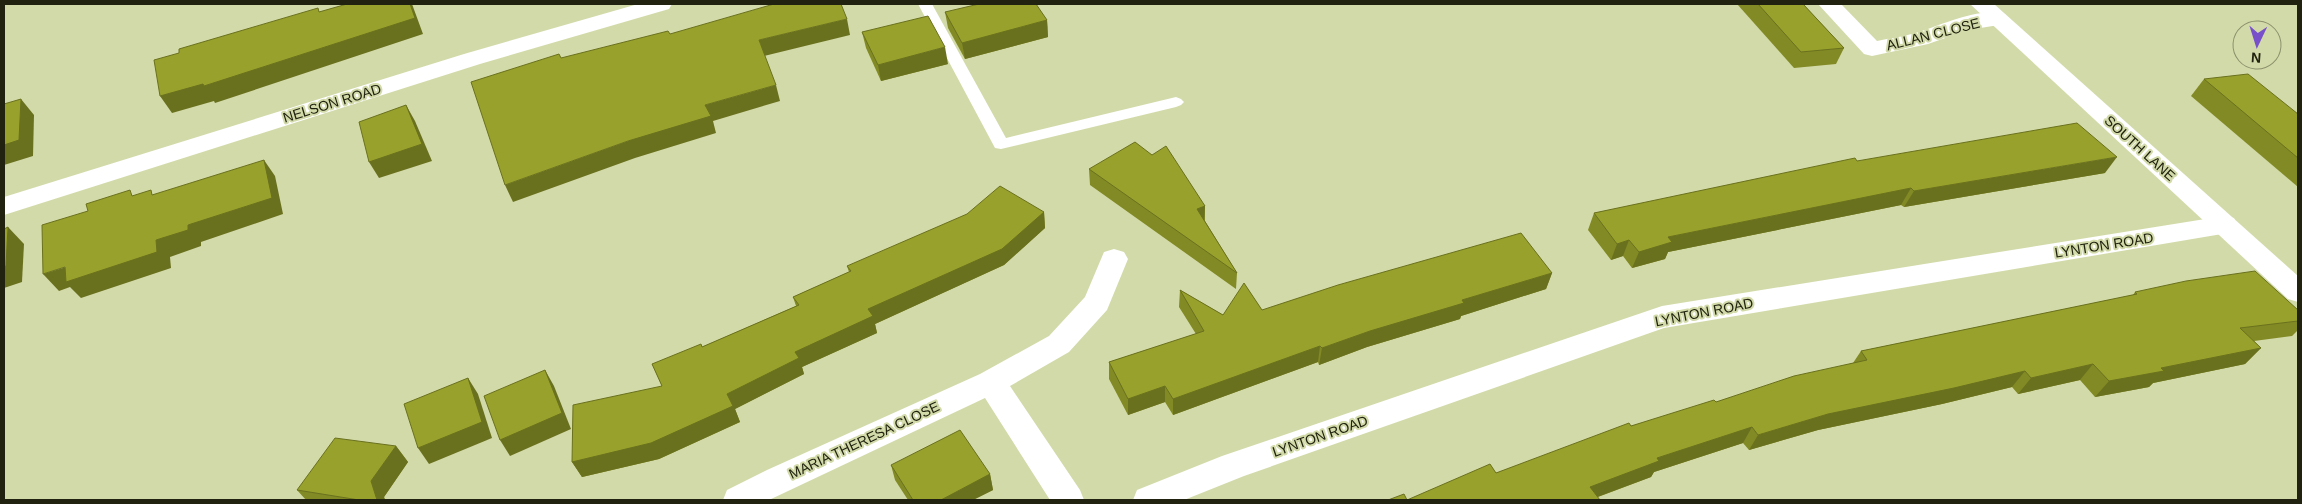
<svg xmlns="http://www.w3.org/2000/svg" width="2302" height="504" font-family="Helvetica,sans-serif">
<style>
.lines{fill:none;stroke-linecap:round;stroke-linejoin:round}
.service{fill:#fff;fill-rule:evenodd}
.minor{fill:#fff;fill-rule:evenodd}
.tertiary{fill:#fff;fill-rule:evenodd}
.wall{fill:#828a25}
.shaded-wall{fill:#6a711e}
.building{fill:#97a12b;stroke:#6a711e}
.labels{text-anchor:middle;stroke-width:4;stroke-linejoin:round;paint-order:stroke}
.street-label{font-size:14px;fill:#212310;stroke:#d3daa9}
</style>
<rect width="100%" height="100%" fill="#d3daa9"/>
<g class="lines">
<path class="service" d="M918 4H932L1006 138 1176 97 1181 99 1184 102 1181 105 1176 107 1001 149 995 148Z"/>
<g class="minor">
<path d="M638 4H672L669 9 480 64 4 215V197L464 54Z"/>
<path d="M1818 4H1841L1877 41C1890 38 1903 37 1915 33 1943 25 1976 7 2005 14L2008 19 2005 24 1968 30 1928 44 1872 56 1864 54Z"/>
<path d="M2224 216 2234 218 2237 225 2234 232 1664 328 1244 476 1184 500H1133L1137 490 1222 456 1662 306Z"/>
<path d="M1114 249 1124 252 1128 259 1107 310 1069 352 1010 386 1080 490 1084 500H1050L985 398 769 500H723L727 490 767 470 980 374 1049 336 1085 297 1104 252Z"/>
</g>
<path class="tertiary" d="M1970 4H1994L2298 276V302L2288 299Z"/>
</g>
<g class="wall">
<path d="M1737 4H1803L1844 48 1836 64 1794 68Z"/>
<path d="M945 12 1047 20 1048 37 965 59 948 28Z"/>
<path d="M862 32 948 64 881 81 866 48Z"/>
<path d="M2204 79 2298 114V187L2191 96Z"/>
<path d="M1857 161 2105 173 1904 207 1901 205 1668 252 1665 259 1632 268 1623 256 1611 260 1588 230 1594 213Z"/>
<path d="M1089 169 1205 206V221L1237 273 1236 289 1090 185Z"/>
<path d="M1044 212 1045 228 1004 265 875 324 877 333 802 367 804 374 735 409 740 422 659 459 582 477 572 462 662 386 652 364 702 347 796 306 793 297 849 272 847 266Z"/>
<path d="M1552 273 1546 289 1461 316 1460 319 1367 347 1319 365 1318 362 1173 415 1165 402 1128 415 1109 379V362L1196 334 1179 307 1180 290 1223 315Z"/>
<path d="M2135 292 2298 310V330L2292 336 2254 341 2261 348 2245 364 2153 383 2149 387 2095 397 2080 380 2018 394 2012 387 1942 404 1818 430 1749 450 1743 443 1654 472 1651 477 1598 497 1407 500 1496 473 1631 426 1853 363 1861 351 2133 295Z"/>
<path d="M396 446 408 462 384 497 385 500H306L297 490Z"/>
<path d="M891 465 990 474 993 490 973 500H908L895 480Z"/>
</g>
<g class="shaded-wall">
<path d="M410 4H412L423 34 215 103 214 101 172 113 160 96Z"/>
<path d="M847 19 850 35 764 56 759 40Z"/>
<path d="M1047 20 1048 37 965 59 962 43Z"/>
<path d="M945 47 948 64 881 81 878 65Z"/>
<path d="M776 85 780 101 713 121 716 133 635 158 513 202 505 185 628 141 705 105Z"/>
<path d="M21 99 34 115 33 156 4 165V145Z"/>
<path d="M406 105 415 121 432 161 379 178 369 162Z"/>
<path d="M2117 157 2105 173 1904 207 1914 191Z"/>
<path d="M264 160 275 176 283 214 201 242V246L170 257 171 268 81 298 70 287 59 291 43 274 156 240 188 225Z"/>
<path d="M1911 188 1901 205 1668 252 1665 259 1632 268 1639 252 1668 237Z"/>
<path d="M1205 206 1204 222 1197 209Z"/>
<path d="M1044 212 1045 228 1004 265 875 324 877 333 802 367 804 374 735 409 740 422 659 459 582 477 572 462 727 394 795 352 868 309Z"/>
<path d="M8 227 24 244 22 282 4 288V267Z"/>
<path d="M1629 240 1623 256 1611 260 1617 244Z"/>
<path d="M1552 273 1546 289 1461 316 1460 319 1367 347 1319 365 1322 348 1370 331 1462 300Z"/>
<path d="M1320 346 1318 362 1173 415V399Z"/>
<path d="M2261 348 2245 364 2153 383 2149 387 2095 397 2109 381 2161 368Z"/>
<path d="M2093 364 2080 380 2018 394 2031 378Z"/>
<path d="M545 370 554 386 571 429 510 456 500 440Z"/>
<path d="M2025 371 2012 387 1942 404 1818 430 1749 450 1758 435 1828 414Z"/>
<path d="M468 378 478 394 492 438 429 464 418 448Z"/>
<path d="M1165 386V402L1128 415V399Z"/>
<path d="M1752 427 1743 443 1654 472 1651 477 1589 500 1590 487 1657 458Z"/>
<path d="M396 446 408 462 384 497 385 500H377L371 481Z"/>
<path d="M990 474 993 490 973 500H941Z"/>
</g>
<g class="building">
<path d="M347 4H410L415 18 204 86 203 84 160 96 154 60 179 53V49L318 8 319 12Z"/>
<path d="M774 4H841L847 19 759 40 776 85 705 105 711 116 628 141 505 185 471 82 559 54 561 58 668 31 670 34Z"/>
<path d="M979 4H1036L1047 20 962 43 945 12Z"/>
<path d="M1758 4H1803L1844 48 1801 52Z"/>
<path d="M928 16 945 47 878 65 862 32Z"/>
<path d="M2248 74 2298 114V158L2204 79Z"/>
<path d="M21 99 19 140 4 145V104Z"/>
<path d="M406 105 422 144 369 162 359 122Z"/>
<path d="M2077 123 2117 157 1914 191 1911 188 1668 237 1672 242 1639 252 1629 240 1617 244 1594 213 1855 158 1857 161Z"/>
<path d="M1135 142 1152 155 1166 146 1205 206 1197 209 1237 273 1089 169Z"/>
<path d="M264 160 272 198 188 225V230L156 240 157 252 66 282 65 267 43 274 42 225 88 211 86 204 130 190 132 196 151 190 152 195Z"/>
<path d="M1000 186 1044 212 1002 249 868 309 873 316 795 352 799 358 727 394 733 406 651 443 572 462 573 405 662 386 652 364 701 344 702 347 799 305 793 297 851 271 847 266 967 214Z"/>
<path d="M8 227 6 266 4 267V229Z"/>
<path d="M1521 233 1552 273 1462 300 1464 303 1370 331 1322 348 1320 346 1173 399 1165 386 1128 399 1109 362 1204 331 1180 290 1223 315 1244 283 1262 310 1338 285Z"/>
<path d="M2255 271 2298 310V321L2240 328 2261 348 2161 368 2164 371 2109 381 2093 364 2031 378 2025 371 1954 388 1828 414 1758 435 1752 427 1657 458 1659 461 1590 487 1600 500H1388L1404 494 1407 500 1490 464 1496 473 1629 423 1631 426 1714 400 1716 402 1794 376 1867 360 1861 351 2137 294 2135 292 2186 281Z"/>
<path d="M545 370 562 413 500 440 484 396Z"/>
<path d="M468 378 482 422 418 448 404 404Z"/>
<path d="M960 430 990 474 941 500H913L891 465Z"/>
<path d="M335 438 396 446 371 481 377 500H359L297 490Z"/>
</g>
<g class="labels">
<g class="street-label">
<text transform="translate(1933 34) rotate(-14)" y="5">ALLAN CLOSE</text>
<text transform="translate(332 103) rotate(-17)" y="5">NELSON ROAD</text>
<text transform="translate(2140 148) rotate(42)" y="5">SOUTH LANE</text>
<text transform="translate(2104 245) rotate(-9)" y="5">LYNTON ROAD</text>
<text transform="translate(1704 312) rotate(-11)" y="5">LYNTON ROAD</text>
<text transform="translate(1320 436) rotate(-19)" y="5">LYNTON ROAD</text>
<text transform="translate(864 440) rotate(-25)" y="5">MARIA THERESA CLOSE</text>
</g>
</g>
<rect width="2302" height="504" fill="none" stroke="#212310" stroke-width="10"/>
<g transform="translate(2257 45) rotate(184)"><circle r="24" fill="#d3daa9" stroke="#8c916c"/>
<path d="M0-4L9 19L0 12L-9 19Z" fill="#7851ca"/>
<text y="-8" font-size="14" font-weight="bold" text-anchor="middle" fill="#212310">N</text>
</g>
</svg>
